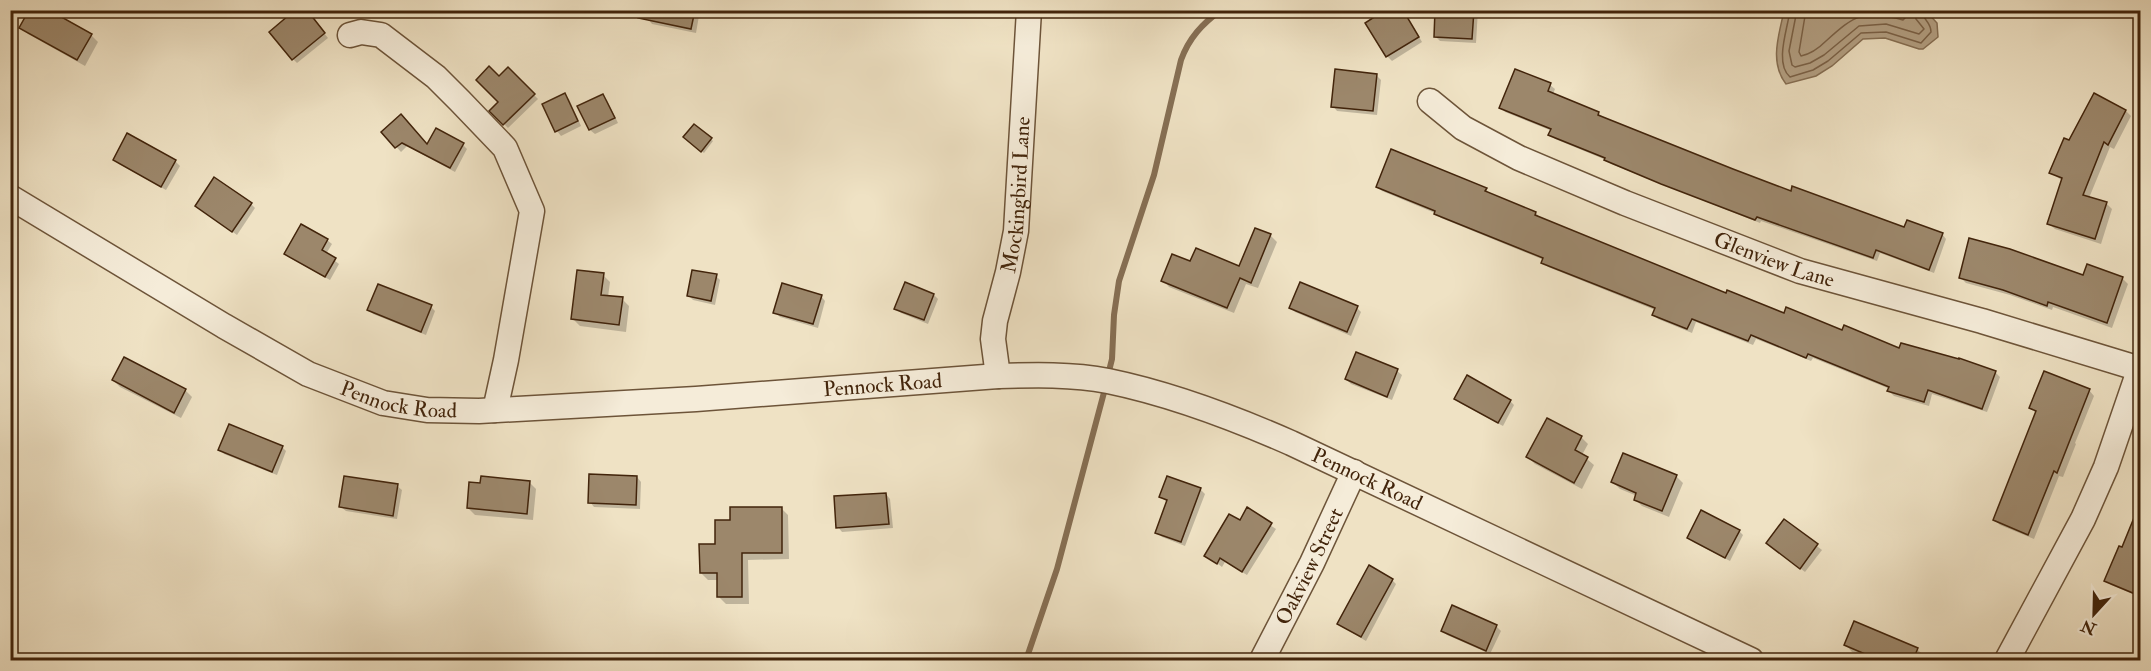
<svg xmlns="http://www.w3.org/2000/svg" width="2151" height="671" font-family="'IM FELL Double Pica',serif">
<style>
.water{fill:#b4a185;stroke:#866f54;stroke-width:1.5}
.shadow{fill:#0003}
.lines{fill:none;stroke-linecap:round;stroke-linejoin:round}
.shore{stroke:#7b6248;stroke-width:1.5}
.stream{stroke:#866f54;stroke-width:6}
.building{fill:#9c876b;stroke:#42240b;stroke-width:1.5}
.minor-casing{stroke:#6d5439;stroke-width:27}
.minor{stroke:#f5ecd9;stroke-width:24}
.labels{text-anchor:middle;stroke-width:4.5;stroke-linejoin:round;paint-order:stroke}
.street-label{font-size:21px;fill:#42240b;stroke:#f5ecd9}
</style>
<rect width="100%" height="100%" fill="#efe2c4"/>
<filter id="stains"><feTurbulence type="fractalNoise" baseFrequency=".00333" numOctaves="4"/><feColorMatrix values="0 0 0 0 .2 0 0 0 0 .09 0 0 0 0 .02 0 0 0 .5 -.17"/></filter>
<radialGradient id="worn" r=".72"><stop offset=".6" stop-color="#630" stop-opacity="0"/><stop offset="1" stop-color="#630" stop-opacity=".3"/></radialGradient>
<path class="water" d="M1784 11H1926L1937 23 1938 37 1923 49H1919L1885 38 1863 39 1832 66 1816 76 1786 84C1769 62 1779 35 1784 11Z"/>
<g class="shadow">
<path d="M305 10 328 38 297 63 293 59Z"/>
<path d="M650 10H700L696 33 652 24 648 19Z"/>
<path d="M1403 10 1422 42 1392 61 1387 56Z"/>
<path d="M1437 10H1478L1476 43 1440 41 1435 36Z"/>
<path d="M21 28 91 35 98 42 85 66 28 34Z"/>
<path d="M508 69 538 99 508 128 491 111 500 102 499 78Z"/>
<path d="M1376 75 1381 80 1377 115 1337 111 1333 106Z"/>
<path d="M1550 85 1555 89 1553 94 1598 113 1603 117 1792 193 1905 229 1942 234 1946 239 1934 273 1880 253 1877 261 1761 221 1760 223 1611 164 1606 160 1555 139 1550 134 1552 131 1505 112 1501 107Z"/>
<path d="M564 95 569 99 581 126 561 136 557 131Z"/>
<path d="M602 96 607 100 618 123 595 134 590 130 579 106Z"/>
<path d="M2126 111 2131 116 2114 149 2110 147 2089 198 2106 203 2112 209 2101 244 2055 229 2049 224 2063 181 2051 173 2070 142Z"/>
<path d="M694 126 713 141 704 153 685 137Z"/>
<path d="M383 132 428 146 463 145 467 149 455 172 407 146 401 152Z"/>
<path d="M115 160 175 161 180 166 166 190 119 164Z"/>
<path d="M1377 186 1486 189 1490 195 1536 213 1541 219 1726 295 1900 350 1995 372 2000 377 1987 412 1932 394 1929 406 1894 396 1889 391 1890 389 1813 358 1811 361 1756 339 1753 345 1696 322 1692 333 1658 319 1653 314 1655 310 1548 267 1543 262 1544 260 1441 218 1435 213 1382 191Z"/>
<path d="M251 204 255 208 237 235 197 206Z"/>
<path d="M1270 235 1277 242 1258 288 1246 284 1234 313 1169 287 1163 280 1191 263 1240 268Z"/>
<path d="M327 240 332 244 326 254 339 264 330 280 290 258 286 254Z"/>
<path d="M603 275 610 282 608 297 622 299 629 306 626 332 580 326 573 319Z"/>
<path d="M716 276 720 280 715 305 693 300 688 295Z"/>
<path d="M2084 277 2122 278 2128 284 2112 328 2053 307 2052 310 2010 295 1966 283 1961 278Z"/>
<path d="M906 284 934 295 938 299 928 324 901 313 896 308Z"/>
<path d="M821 296 825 301 818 328 780 317 775 312Z"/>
<path d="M431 307 435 311 426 335 373 314 369 310Z"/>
<path d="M1291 308H1357L1361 312 1351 336 1295 312Z"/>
<path d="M125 359 185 390 192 397 181 418 120 387 113 380Z"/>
<path d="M1397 371 1402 375 1392 400 1351 384 1346 379Z"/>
<path d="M2089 390 2094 396 2075 443 2076 444 2063 477 2059 476 2034 539 2000 525 1995 520 2037 414 2031 408Z"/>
<path d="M1456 398 1510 401 1514 405 1503 426 1460 403Z"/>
<path d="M1581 437 1588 444 1582 455 1594 465 1582 489 1535 464 1528 457Z"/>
<path d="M282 447 286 451 277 475 224 454 220 449Z"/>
<path d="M1676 476 1683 483 1669 517 1642 506 1635 499 1637 496 1620 489 1613 482Z"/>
<path d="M637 477 641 482 640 509 594 507 590 502Z"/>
<path d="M529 482 536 489 533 520 475 515 468 508Z"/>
<path d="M397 486 402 490 397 519 346 511 341 507Z"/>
<path d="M1200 489 1205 494 1185 546 1162 537 1157 532 1168 503 1161 497Z"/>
<path d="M886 494 890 499 893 528 842 532 838 527Z"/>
<path d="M2140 505V597L2111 585 2106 581 2123 549Z"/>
<path d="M781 508 788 515 789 559 748 560 749 604H726L719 597 718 580H708L701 573 716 545 731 521Z"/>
<path d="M1247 510 1276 529 1247 575 1225 562 1222 567 1206 555 1240 522Z"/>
<path d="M1784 521 1822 550 1805 572 1772 547Z"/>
<path d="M1739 531 1743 535 1730 561 1693 542 1689 537Z"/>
<path d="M1392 580 1396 584 1366 641 1338 624Z"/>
<path d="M1496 626 1501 631 1490 654 1447 635 1443 631Z"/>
<path d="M1846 645 1917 649 1924 656 1922 660H1872L1852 652Z"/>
<path d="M1134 655 1147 660H1131Z"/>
</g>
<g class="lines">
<g class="shore">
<path d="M1790 10C1788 28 1774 63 1790 77L1813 70 1828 61 1861 33 1886 32 1921 43 1931 32C1931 21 1922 20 1922 10"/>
<path d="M1797 10 1789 51 1792 65 1795 67 1810 63 1824 55 1859 26 1886 24 1919 34 1924 29 1916 19 1914 10"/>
<path d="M1806 10 1799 52 1801 56C1811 54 1819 48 1826 41 1855 15 1863 9 1903 20L1906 17 1905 10"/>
</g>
<g class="stream">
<path d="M1108 375 1112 359 1114 315 1119 281 1154 175 1181 60C1189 38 1202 24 1221 10"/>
<path d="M1026 660 1057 569 1106 385"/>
</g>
</g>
<g class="building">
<path d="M29 10H49L92 34 77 60 19 28Z"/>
<path d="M295 10H307L325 33 292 60 269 32Z"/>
<path d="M639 10H695L691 29 638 18Z"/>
<path d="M1385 10H1403L1419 37 1386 57 1365 23Z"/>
<path d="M1435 10H1474L1472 39 1434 37Z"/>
<path d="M489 66 499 76 508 67 535 94 503 125 489 111 498 102 476 80Z"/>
<path d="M1335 69 1377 74 1373 111 1331 107Z"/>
<path d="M1515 69 1551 83 1548 91 1599 112 1598 115 1733 169 1791 191 1792 186 1904 227 1907 220 1943 233 1929 270 1876 250 1873 258 1757 217 1755 220 1661 184 1604 160 1605 158 1548 135 1551 129 1499 108Z"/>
<path d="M565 93 578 121 555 132 542 104Z"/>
<path d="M2094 93 2126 110 2108 145 2104 142 2083 195 2107 202 2095 239 2047 224 2062 178 2049 173 2064 138 2069 140Z"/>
<path d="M603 94 615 118 589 130 577 106Z"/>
<path d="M401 114 427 144 436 128 464 143 450 168 402 143 395 148 381 132Z"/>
<path d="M694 124 712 138 701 152 683 137Z"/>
<path d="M127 133 176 160 161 187 113 160Z"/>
<path d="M1391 149 1487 188 1485 191 1536 212 1535 215 1726 293 1727 290 1784 313 1786 307 1842 330 1844 325 1899 348 1901 343 1959 359V358L1996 371 1982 409 1928 390 1924 402 1887 391 1889 387 1808 354 1806 358 1751 335 1748 341 1692 319 1687 329 1652 315 1655 308 1541 263 1543 258 1434 214 1435 211 1376 187Z"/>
<path d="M214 177 252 203 232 232 195 206Z"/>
<path d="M301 224 328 239 322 250 336 258 325 277 284 254Z"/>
<path d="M1255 228 1271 234 1251 283 1240 278 1227 308 1161 281 1172 254 1190 261 1196 248 1239 266Z"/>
<path d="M1969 238 2010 249 2083 275 2087 264 2123 277 2107 323 2048 302 2047 306 2003 290 1959 278Z"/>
<path d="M577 270 604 273 601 295 623 297 619 325 571 319Z"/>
<path d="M692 270 717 274 711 301 687 296Z"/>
<path d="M905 282 934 294 924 320 894 309Z"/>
<path d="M1300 282 1358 306 1347 332 1289 308Z"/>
<path d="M782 283 822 295 813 324 773 313Z"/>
<path d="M378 284 432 305 421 332 367 310Z"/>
<path d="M1356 352 1398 369 1387 397 1345 379Z"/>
<path d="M124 357 186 389 174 413 112 380Z"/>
<path d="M2044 371 2090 389 2057 473 2054 471 2028 535 1993 520 2036 411 2029 408Z"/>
<path d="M1467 375 1511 400 1498 423 1454 399Z"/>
<path d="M1547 418 1582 436 1575 450 1588 457 1574 483 1526 457Z"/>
<path d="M229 424 283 446 272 472 218 450Z"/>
<path d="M1623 453 1677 475 1662 511 1634 500 1636 493 1611 482Z"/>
<path d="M589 474 637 476 636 505 588 503Z"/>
<path d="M344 476 398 484 393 516 339 507Z"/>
<path d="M481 476 530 481 527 514 467 508 469 482 480 483Z"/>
<path d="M1167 476 1201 488 1181 542 1155 533 1167 500 1159 497Z"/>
<path d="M886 493 889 524 836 528 834 496Z"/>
<path d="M2140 503V596L2104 581 2119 546 2122 547Z"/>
<path d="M730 507H782V553H742V597H717V573H700L699 544H715V520H730Z"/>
<path d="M1247 507 1272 523 1242 572 1220 558 1217 564 1204 556 1229 514 1240 520Z"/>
<path d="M1701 510 1740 530 1725 558 1687 538Z"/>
<path d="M1784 519 1818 544 1800 569 1766 543Z"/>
<path d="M1369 565 1393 579 1361 637 1337 624Z"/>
<path d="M1452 605 1497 625 1486 651 1441 631Z"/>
<path d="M1854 621 1918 648 1913 660H1879L1844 645Z"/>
</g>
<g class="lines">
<defs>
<g id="minor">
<path d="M350 35 361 32 381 35 436 77 460 101 505 148 532 211 506 360 495 410"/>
<path id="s1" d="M1430 101 1463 128 1519 158 1625 203 1800 271 1982 321 2140 369"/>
<path id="s2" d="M10 197 224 326 308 374 383 403 427 410 479 411 696 399 998 376C1034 375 1072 374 1108 381 1171 394 1232 417 1291 443L1751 660"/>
<path id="s3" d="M998 376 993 339 995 321 1008 272 1016 231 1029 10"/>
<path id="s4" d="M1262 660 1312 563 1354 472"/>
<path d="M2007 660 2083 519 2106 467 2140 368"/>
</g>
</defs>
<use href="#minor" class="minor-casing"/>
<use href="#minor" class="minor"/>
</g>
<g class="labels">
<g class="street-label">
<text dy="7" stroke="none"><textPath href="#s3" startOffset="184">Mockingbird Lane</textPath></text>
<text dy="7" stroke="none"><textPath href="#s1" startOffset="381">Glenview Lane</textPath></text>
<text dy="7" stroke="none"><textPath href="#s2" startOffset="928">Pennock Road</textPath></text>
<text dy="7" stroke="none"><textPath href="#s2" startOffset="442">Pennock Road</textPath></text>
<text dy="7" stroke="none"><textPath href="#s2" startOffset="1432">Pennock Road</textPath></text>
<text dy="7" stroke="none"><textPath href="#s4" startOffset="105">Oakview Street</textPath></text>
</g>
</g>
<rect width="2151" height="671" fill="none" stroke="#efe2c4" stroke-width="36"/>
<rect x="12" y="12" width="2127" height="647" fill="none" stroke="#42240b" stroke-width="3"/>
<rect x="18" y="18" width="2115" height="635" fill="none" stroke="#42240b" stroke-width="1.5"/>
<g transform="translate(2094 614) rotate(202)" stroke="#f5ecd9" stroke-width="4.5" paint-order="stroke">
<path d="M0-4.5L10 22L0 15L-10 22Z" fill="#42240b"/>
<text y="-9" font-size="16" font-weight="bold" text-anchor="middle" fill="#42240b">N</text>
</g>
<rect width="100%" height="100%" filter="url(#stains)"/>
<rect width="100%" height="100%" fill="url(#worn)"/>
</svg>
